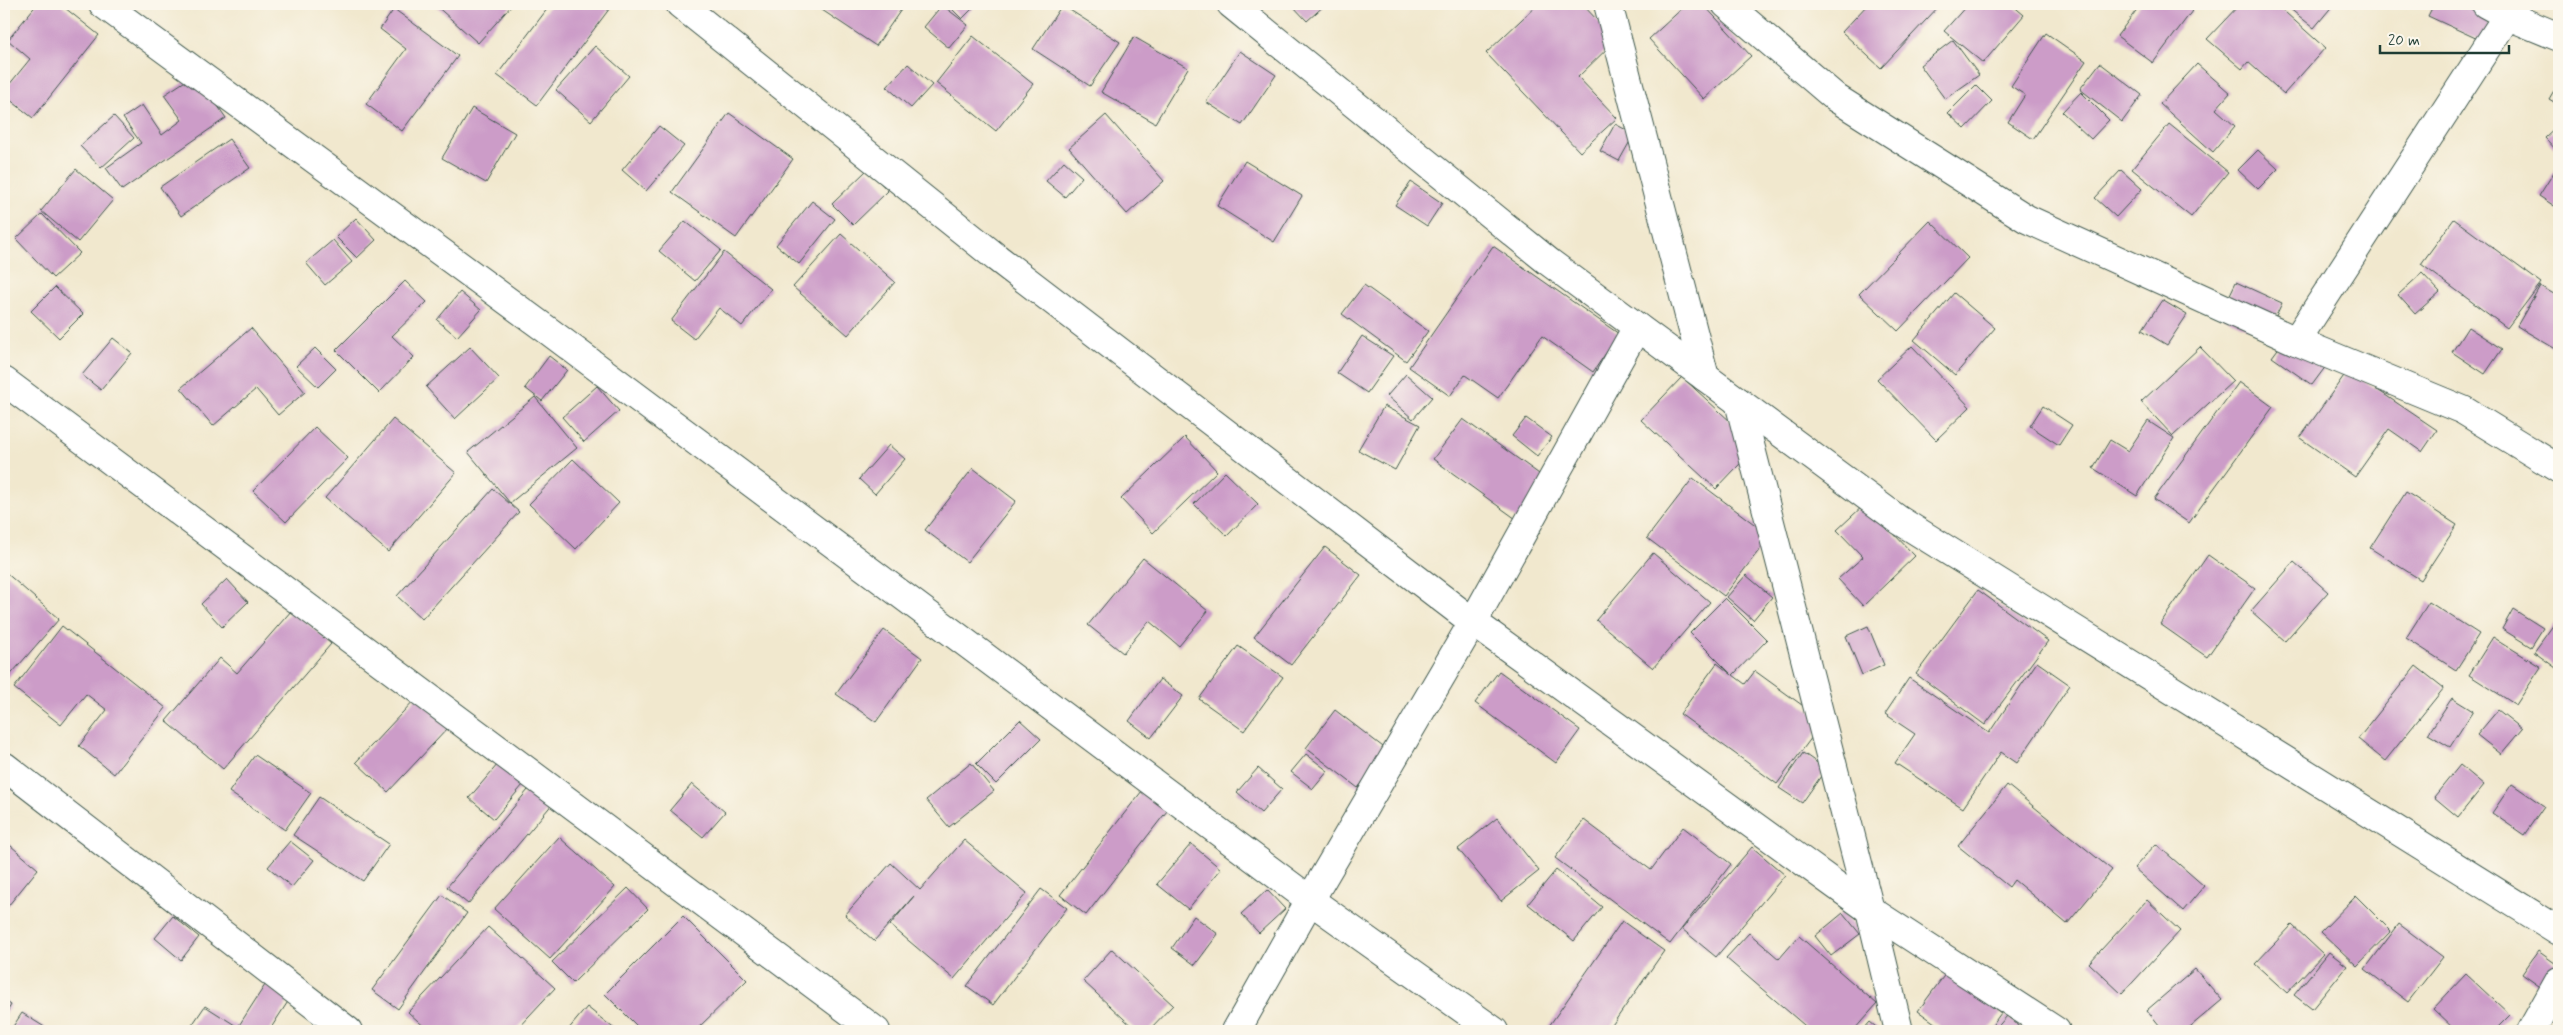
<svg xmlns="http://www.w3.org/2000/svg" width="2563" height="1035" font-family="Mynerve,sans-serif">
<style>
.building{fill:#cc9cc8}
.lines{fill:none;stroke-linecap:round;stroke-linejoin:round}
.minor-casing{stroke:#3e574b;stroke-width:30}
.minor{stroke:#fff;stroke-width:28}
</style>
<rect width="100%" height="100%" fill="#fbf7ec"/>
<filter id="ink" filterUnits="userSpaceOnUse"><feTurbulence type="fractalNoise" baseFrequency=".02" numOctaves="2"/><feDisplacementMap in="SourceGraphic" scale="10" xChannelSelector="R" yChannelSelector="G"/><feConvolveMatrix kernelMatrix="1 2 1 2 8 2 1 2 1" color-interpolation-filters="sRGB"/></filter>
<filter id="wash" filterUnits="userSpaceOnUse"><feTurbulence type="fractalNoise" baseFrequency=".0096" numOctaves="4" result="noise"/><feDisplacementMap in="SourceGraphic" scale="20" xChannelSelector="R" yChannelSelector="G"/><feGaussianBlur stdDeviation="1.12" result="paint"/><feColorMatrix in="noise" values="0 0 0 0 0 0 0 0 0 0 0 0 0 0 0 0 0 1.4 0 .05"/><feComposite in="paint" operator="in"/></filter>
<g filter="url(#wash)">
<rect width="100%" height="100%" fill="#f1e8ce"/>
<g id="blocks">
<g class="building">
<path d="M37 4H60L99 35 33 118 4 95V91L30 59 8 40Z"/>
<path d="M434 4H513L478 43Z"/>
<path d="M551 4H613L537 105 497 75Z"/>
<path d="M813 4H905L876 46Z"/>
<path d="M947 4H977L962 19Z"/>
<path d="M1291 4H1326L1307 21Z"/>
<path d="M1538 4H1582L1616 40 1578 77 1617 118 1580 152 1486 53Z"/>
<path d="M1687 4H1703L1751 56 1704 99 1649 39Z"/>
<path d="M1868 4H1941L1881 68 1842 32Z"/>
<path d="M1968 4H2011L2024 15 1983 63 1944 31Z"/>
<path d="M2141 4H2183L2192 11 2153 63 2117 36Z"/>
<path d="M2240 4H2276L2325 48 2284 94 2248 62 2242 69 2207 39Z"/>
<path d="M2284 4H2334L2314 28Z"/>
<path d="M2434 4H2484L2495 47 2428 16Z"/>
<path d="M942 5 968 25 949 48 924 27Z"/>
<path d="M1062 5 1120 42 1090 86 1033 49Z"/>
<path d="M394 9 458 56 402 131 366 104 406 49 380 29Z"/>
<path d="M2046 33 2086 61 2033 139 2008 122 2025 95 2011 86Z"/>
<path d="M973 36 1033 84 996 131 936 83Z"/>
<path d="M1134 37 1188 68 1155 123 1101 92Z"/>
<path d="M1953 40 1979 75 1945 99 1920 65Z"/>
<path d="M595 46 629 76 591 121 556 90Z"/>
<path d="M1240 51 1276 75 1242 125 1206 102Z"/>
<path d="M2100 63 2142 95 2122 122 2080 89Z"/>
<path d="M908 64 932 85 911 108 887 87Z"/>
<path d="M2197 64 2230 93 2216 109 2235 126 2213 152 2160 104Z"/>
<path d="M196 74 226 118 122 190 106 168 141 143 123 118 142 105 162 135 182 120 164 95Z"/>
<path d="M2559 82V105L2549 99Z"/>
<path d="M1976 85 1992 101 1965 129 1948 113Z"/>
<path d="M2081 92 2109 120 2091 139 2062 112Z"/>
<path d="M472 108 515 133 486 183 442 158Z"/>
<path d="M729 113 793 159 736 238 672 192Z"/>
<path d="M1106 115 1164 181 1127 214 1069 148Z"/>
<path d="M114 116 134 138 101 168 80 146Z"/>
<path d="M1615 124 1634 134 1619 161 1600 151Z"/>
<path d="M2169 124 2228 172 2191 217 2132 169Z"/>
<path d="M2559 125V153L2545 138Z"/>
<path d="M659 126 684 146 646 191 622 170Z"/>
<path d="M229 139 250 168 181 216 160 187Z"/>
<path d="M2258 150 2278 169 2258 189 2238 170Z"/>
<path d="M1064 161 1082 177 1065 197 1046 181Z"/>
<path d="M1245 161 1302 196 1274 242 1217 206Z"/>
<path d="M2559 164V209L2539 196Z"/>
<path d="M76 169 113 200 78 242 41 211Z"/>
<path d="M868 169 888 191 853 225 832 204Z"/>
<path d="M2121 170 2142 189 2116 217 2095 198Z"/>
<path d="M1411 182 1442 203 1427 226 1395 205Z"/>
<path d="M812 201 835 219 799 264 776 245Z"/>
<path d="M42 214 80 253 53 278 16 239Z"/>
<path d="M356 218 376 240 357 258 336 237Z"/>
<path d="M2454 219 2541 283 2507 328 2421 264Z"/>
<path d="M685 221 721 250 695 281 659 251Z"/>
<path d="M1930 221 1968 258 1898 331 1859 294Z"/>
<path d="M841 234 895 282 848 335 793 287Z"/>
<path d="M333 240 352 262 325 285 306 263Z"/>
<path d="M1493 246 1619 334 1593 372 1542 336 1498 398 1465 375 1450 396 1409 367Z"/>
<path d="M724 252 771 289 742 326 719 308 694 339 671 321Z"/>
<path d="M2422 273 2440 292 2415 314 2398 295Z"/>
<path d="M405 281 427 302 392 336 414 357 379 393 336 350Z"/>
<path d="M2236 282 2282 303 2266 337 2220 315Z"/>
<path d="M1364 285 1428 331 1406 361 1342 314Z"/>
<path d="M2540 286 2559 297V351L2517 326Z"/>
<path d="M55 287 83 314 59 338 31 311Z"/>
<path d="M460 292 481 310 457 337 437 320Z"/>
<path d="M1954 293 1995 328 1955 375 1914 340Z"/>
<path d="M2162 300 2187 315 2167 345 2142 330Z"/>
<path d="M2468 327 2502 349 2485 374 2452 352Z"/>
<path d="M251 328 305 392 278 415 256 389 213 426 181 388Z"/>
<path d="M2289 334 2329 362 2312 385 2272 357Z"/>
<path d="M1362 336 1393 356 1367 393 1337 373Z"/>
<path d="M113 338 132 353 101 390 82 375Z"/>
<path d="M1912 346 1970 407 1936 440 1877 379Z"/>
<path d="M470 347 499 378 455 419 426 387Z"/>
<path d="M2200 347 2233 381 2173 436 2141 402Z"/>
<path d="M315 348 336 369 318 387 296 366Z"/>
<path d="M549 356 567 370 542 401 525 388Z"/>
<path d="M2348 370 2437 430 2422 452 2389 429 2355 477 2300 438Z"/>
<path d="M1406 374 1432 397 1413 419 1387 396Z"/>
<path d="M1682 377 1757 446 1716 489 1641 420Z"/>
<path d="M2239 382 2273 407 2189 523 2154 499Z"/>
<path d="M597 386 619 411 584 442 562 417Z"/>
<path d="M535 397 577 448 510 503 468 452Z"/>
<path d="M1384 406 1420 425 1395 470 1358 450Z"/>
<path d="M2043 406 2072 425 2059 445 2030 426Z"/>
<path d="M1526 418 1552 437 1537 456 1512 436Z"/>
<path d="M393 419 456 473 388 552 325 498Z"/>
<path d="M1463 419 1553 484 1523 524 1433 459Z"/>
<path d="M2148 421 2174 438 2137 496 2093 468 2110 440 2128 451Z"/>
<path d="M315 427 348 458 286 522 253 491Z"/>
<path d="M1185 437 1217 471 1153 533 1121 499Z"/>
<path d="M889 445 905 459 875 494 859 479Z"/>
<path d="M573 459 619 503 576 549 529 504Z"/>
<path d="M973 468 1016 501 967 562 925 530Z"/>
<path d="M1225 472 1258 504 1227 536 1194 504Z"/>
<path d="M1693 478 1770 536 1724 596 1647 538Z"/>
<path d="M493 489 519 512 422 619 397 596Z"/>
<path d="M2406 492 2457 525 2421 580 2370 548Z"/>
<path d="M1865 504 1915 556 1863 606 1838 579 1863 557 1837 530Z"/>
<path d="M1325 547 1361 575 1291 665 1254 637Z"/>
<path d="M1653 553 1710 602 1653 668 1596 620Z"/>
<path d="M2208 555 2255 588 2207 657 2160 624Z"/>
<path d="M1143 558 1208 611 1179 646 1149 621 1123 653 1088 625Z"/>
<path d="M2294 562 2328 592 2285 641 2251 611Z"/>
<path d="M4 571 59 619 6 680 4 678Z"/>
<path d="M1746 575 1772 597 1753 620 1727 597Z"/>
<path d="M227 579 248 602 222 627 201 604Z"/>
<path d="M1978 590 2048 641 1985 725 1916 674Z"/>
<path d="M1725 598 1767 640 1733 675 1745 684 1755 671 1824 721 1777 784 1680 714 1717 663 1732 675 1690 633Z"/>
<path d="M2429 602 2479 634 2456 670 2406 638Z"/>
<path d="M2513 609 2543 628 2531 647 2502 629Z"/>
<path d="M292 610 331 644 223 769 166 721 220 658 237 673Z"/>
<path d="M2559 617V663L2556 668 2534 652Z"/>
<path d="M62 626 166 708 114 774 79 746 107 710 86 694 61 725 14 688Z"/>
<path d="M1868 626 1884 665 1862 675 1846 636Z"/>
<path d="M884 630 922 658 876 722 836 694Z"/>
<path d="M2493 637 2541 667 2516 705 2469 675Z"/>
<path d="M1238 646 1283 677 1244 731 1199 699Z"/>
<path d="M2037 662 2070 685 2017 763 2001 752 1963 808 1895 763 1915 734 1885 714 1909 678 1989 733Z"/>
<path d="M2416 666 2444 688 2385 761 2358 739Z"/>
<path d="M1499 671 1580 730 1556 763 1475 703Z"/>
<path d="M1160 679 1183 696 1151 738 1129 721Z"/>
<path d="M417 697 449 727 388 792 356 762Z"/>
<path d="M2452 698 2473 711 2450 747 2428 734Z"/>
<path d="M1335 710 1387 750 1358 788 1306 748Z"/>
<path d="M2498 710 2522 729 2501 754 2477 735Z"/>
<path d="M1020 720 1041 739 996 784 976 764Z"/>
<path d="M1803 753 1826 769 1802 803 1779 788Z"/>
<path d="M1306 754 1328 771 1313 789 1291 772Z"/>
<path d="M255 755 311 793 285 830 229 792Z"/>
<path d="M971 763 994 791 949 827 926 800Z"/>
<path d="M498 764 523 785 494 819 469 798Z"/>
<path d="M2460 765 2484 785 2458 817 2434 797Z"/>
<path d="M1258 768 1282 789 1261 813 1237 792Z"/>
<path d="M533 784 554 802 468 904 447 887Z"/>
<path d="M692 784 725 812 703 837 670 810Z"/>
<path d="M2512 784 2544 806 2524 835 2492 813Z"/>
<path d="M2007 785 2112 870 2067 924 2014 880 2009 887 1958 846Z"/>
<path d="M1142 791 1167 811 1086 915 1060 895Z"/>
<path d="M319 797 389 844 363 881 293 835Z"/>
<path d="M1497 818 1539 871 1501 901 1458 849Z"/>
<path d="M1584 820 1651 870 1683 827 1731 864 1670 944 1555 858Z"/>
<path d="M559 837 615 887 550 959 494 909Z"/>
<path d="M4 840 38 869 4 911Z"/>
<path d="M964 840 1027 893 954 979 890 925 914 896 874 941 845 915 891 863 920 890Z"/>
<path d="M290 841 314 860 292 887 268 867Z"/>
<path d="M1191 844 1221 869 1188 909 1157 884Z"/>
<path d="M2156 844 2204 886 2183 911 2134 868Z"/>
<path d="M1752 847 1785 875 1716 957 1682 929Z"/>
<path d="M1556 870 1602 907 1574 941 1528 904Z"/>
<path d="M628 888 648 909 573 983 552 962Z"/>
<path d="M1041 889 1067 908 993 1005 967 986Z"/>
<path d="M1267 890 1285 909 1259 933 1241 914Z"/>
<path d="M442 895 467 913 398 1009 372 990Z"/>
<path d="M2356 896 2391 931 2357 966 2321 932Z"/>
<path d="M2147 900 2180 931 2122 994 2089 963Z"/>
<path d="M1843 913 1860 934 1831 956 1815 936Z"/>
<path d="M173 916 199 937 181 960 155 938Z"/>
<path d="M683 916 747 980 695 1031H642L605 994Z"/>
<path d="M1194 916 1218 934 1195 965 1172 948Z"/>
<path d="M1622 921 1664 951 1608 1031H1556L1549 1026Z"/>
<path d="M2399 924 2443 957 2408 1002 2365 969Z"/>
<path d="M2292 925 2323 954 2287 993 2255 964Z"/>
<path d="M488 927 555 988 515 1031H429L408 1012Z"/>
<path d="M1749 933 1779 959 1799 936 1877 1004 1853 1031H1811L1726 958Z"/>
<path d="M1112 949 1173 1005 1148 1031H1137L1083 981Z"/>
<path d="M2538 951 2559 966V973L2546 991 2522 974Z"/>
<path d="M2329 952 2347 966 2312 1009 2294 995Z"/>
<path d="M2195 969 2222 1000 2185 1031H2164L2147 1010Z"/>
<path d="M1946 973 2001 1013 1988 1031H1946L1918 1011Z"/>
<path d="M2466 974 2510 1015 2494 1031H2456L2433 1009Z"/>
<path d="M265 985 289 1000 269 1031H188L205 1006 238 1027Z"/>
<path d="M4 1000 11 1005 4 1017Z"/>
<path d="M587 1007 617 1031H567Z"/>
<path d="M22 1013 51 1031H10Z"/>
<path d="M2007 1016 2025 1031H1994Z"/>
<path d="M1870 1022 1881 1031H1862Z"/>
</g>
</g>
</g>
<g filter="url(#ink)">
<use href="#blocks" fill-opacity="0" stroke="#3e574b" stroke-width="1"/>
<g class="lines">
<defs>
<g id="minor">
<path d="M103 4 550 332 1310 900 1494 1031"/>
<path d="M680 4 997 258 1473 622 1870 910 2056 1031"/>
<path d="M1231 4 1549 262 1899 520 2559 931"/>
<path d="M1608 4 1705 377"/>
<path d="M1726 4 1836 98 2027 219 2296 341 2463 410 2559 469"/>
<path d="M2486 4 2508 16 2559 37"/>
<path d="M2296 341 2515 4"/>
<path d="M4 381 876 1031"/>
<path d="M1739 402 1870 910 1899 1031"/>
<path d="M4 766 348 1031"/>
<path d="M1236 1031 1310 900 1473 622 1637 327"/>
<path d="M2531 1031 2559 981"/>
</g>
</defs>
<use href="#minor" class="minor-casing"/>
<use href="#minor" class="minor"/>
</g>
</g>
<rect width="2563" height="1035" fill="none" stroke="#fbf7ec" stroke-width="20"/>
<path d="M2380 45v8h129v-8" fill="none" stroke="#1f3d34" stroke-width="2.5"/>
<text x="2388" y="45" font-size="15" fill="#1f3d34" stroke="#fbf7ec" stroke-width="4" paint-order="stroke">20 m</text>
</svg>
